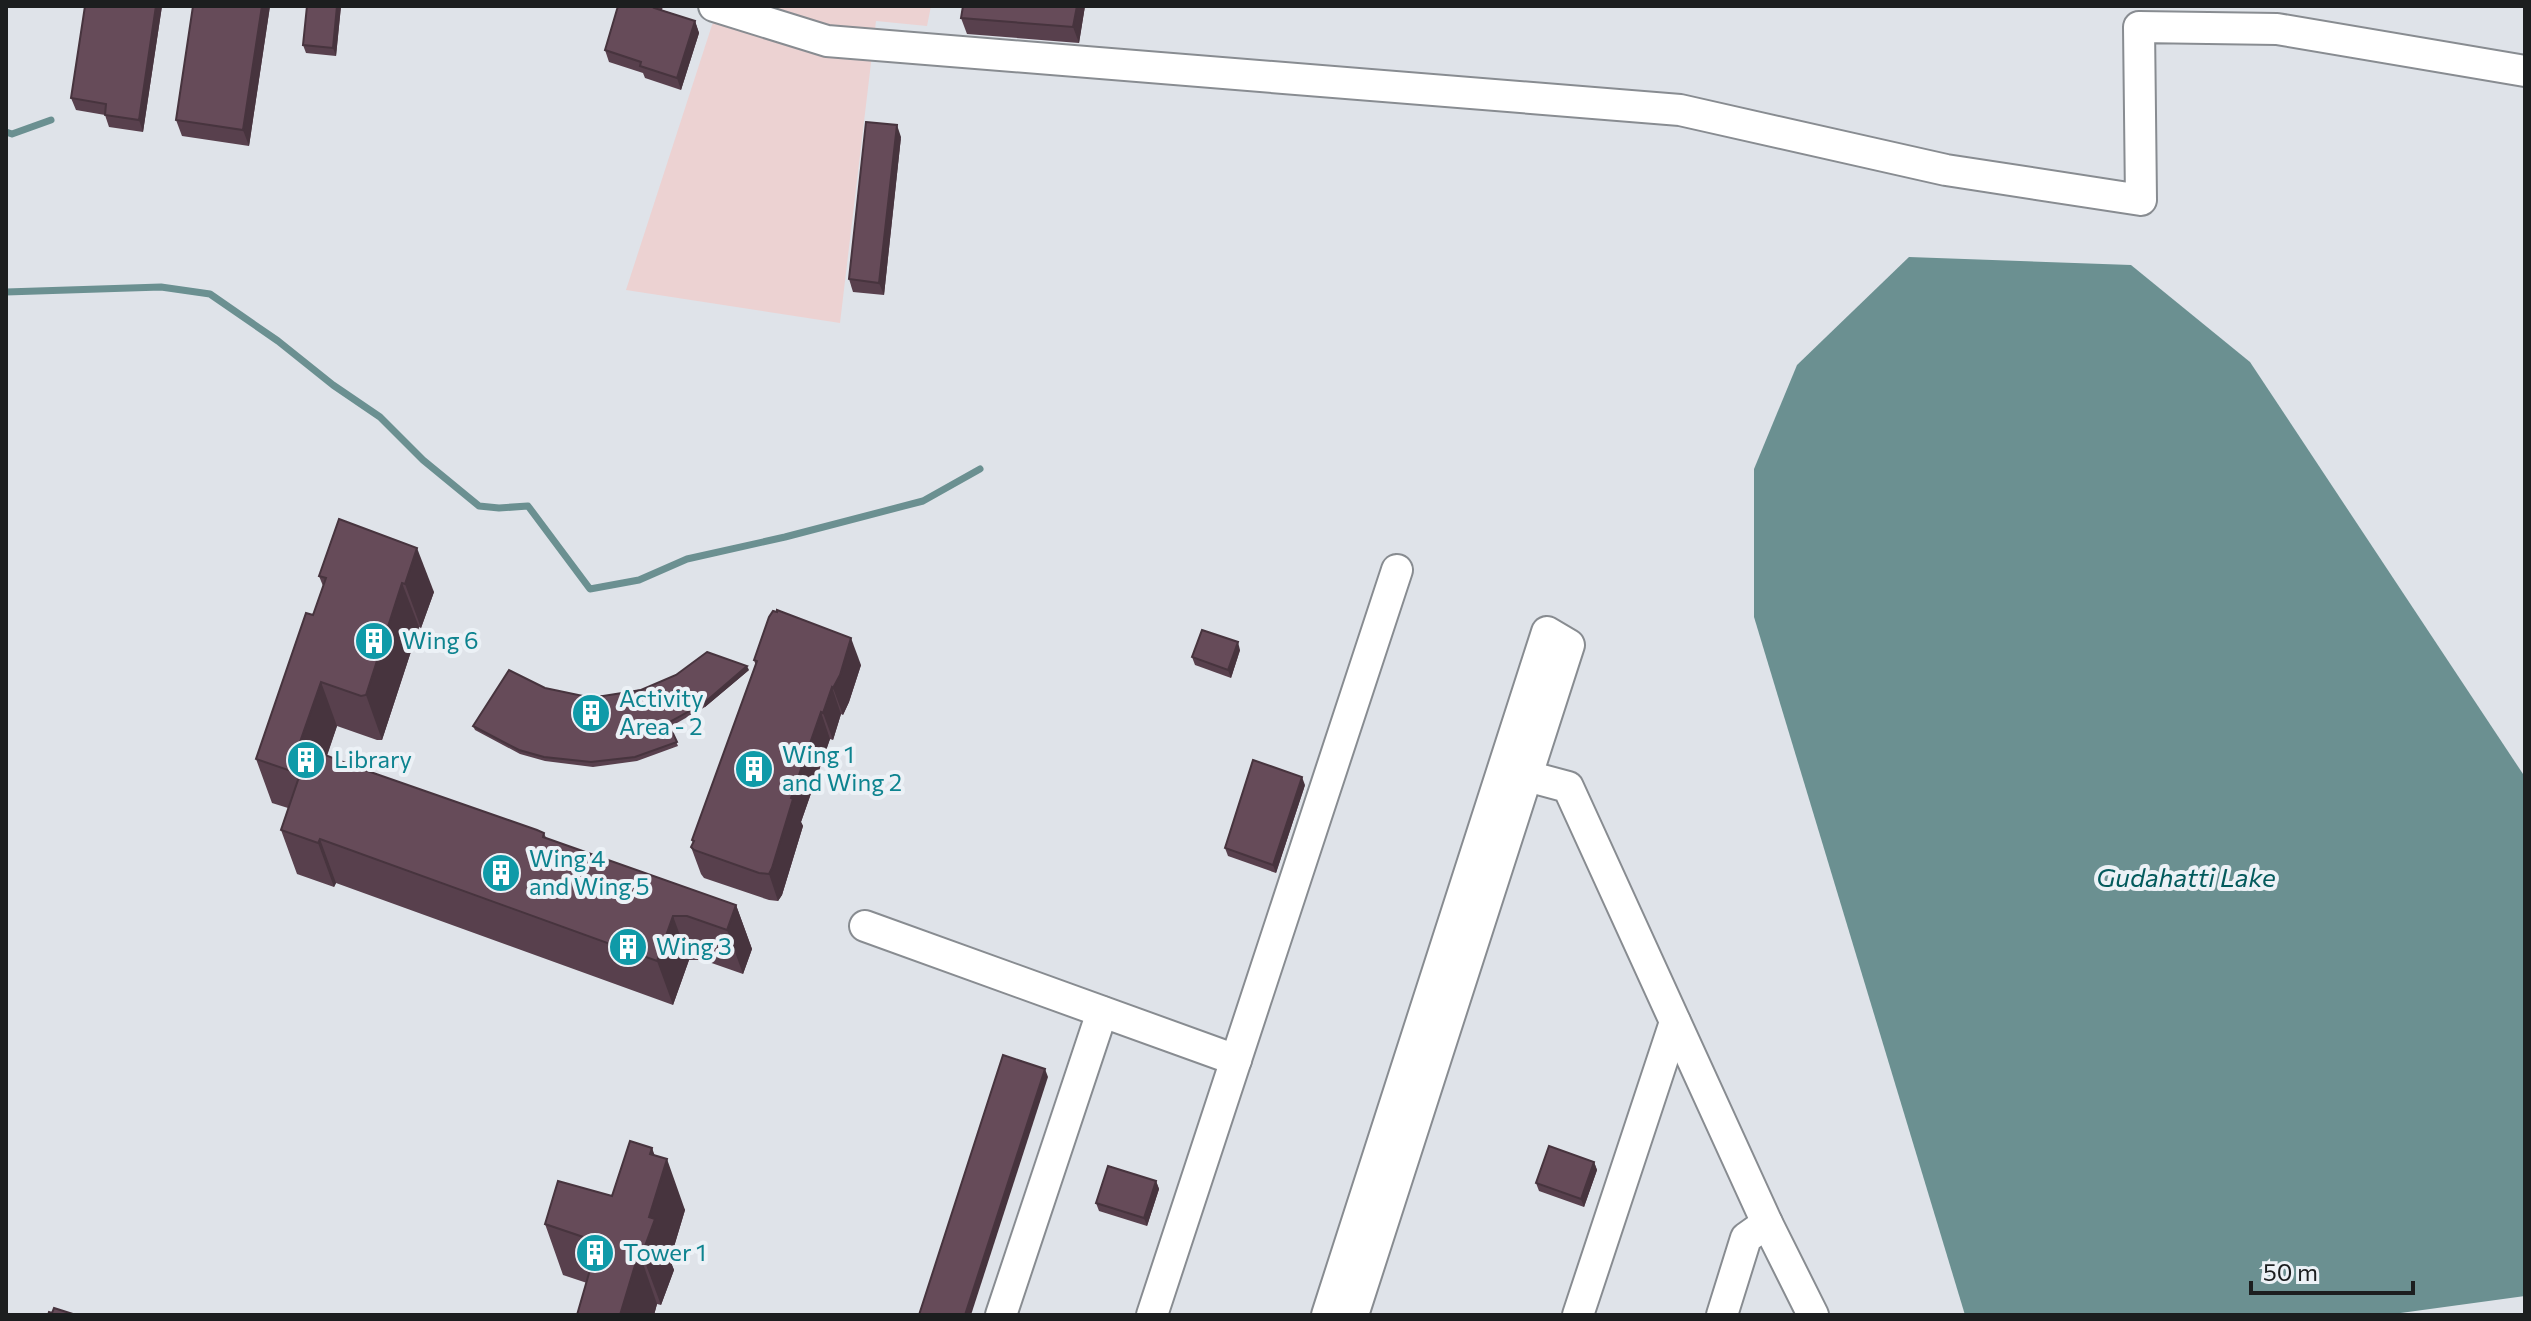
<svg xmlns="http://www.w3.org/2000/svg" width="2531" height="1321" font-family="Commissioner,sans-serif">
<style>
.industrial{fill:#ecd2d2}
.water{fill:#6b9091}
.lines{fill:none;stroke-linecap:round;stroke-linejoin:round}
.stream{stroke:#6b9091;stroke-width:7}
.minor-casing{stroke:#888c91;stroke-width:34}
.minor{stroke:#fff;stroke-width:30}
.wall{fill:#58404d}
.shaded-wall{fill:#47343e}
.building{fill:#664b59;stroke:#47343e;stroke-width:2}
.labels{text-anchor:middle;stroke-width:8;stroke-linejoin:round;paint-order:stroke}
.culture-label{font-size:24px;fill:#0d838f;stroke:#ecf1f6;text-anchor:start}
.water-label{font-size:26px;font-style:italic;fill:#035a5c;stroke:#ecf1f6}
</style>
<rect width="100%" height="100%" fill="#dfe3e9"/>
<path class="industrial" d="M724 6H931L927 26 876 21 840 323 626 290 712 25Z"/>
<path class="water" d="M1909 257 2131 265 2250 362 2525 777V1296L2386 1315H1965L1754 617V469L1797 365Z"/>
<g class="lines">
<g class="stream">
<path d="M6 132 12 134 51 120"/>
<path d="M6 292 161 287 210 294 278 341 333 385 380 417 423 460 479 506 499 508 528 506 590 589 639 580 687 559 785 537 923 501 980 469"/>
</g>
<defs>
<g id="minor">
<path d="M714 6 827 41 1680 110 1946 170 2141 200 2139 27 2277 29 2525 71"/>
<path d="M1527 776 1568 787 1767 1223 1813 1315"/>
<path d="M865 926 1236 1060"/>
<path d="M1001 1315 1102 1012"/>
<path d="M1152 1315 1397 570"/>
<path d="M1327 1315 1547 632 1569 645 1353 1315"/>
<path d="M1578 1315 1675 1022"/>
<path d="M1722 1315 1746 1238 1767 1223"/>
</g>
</defs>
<use href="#minor" class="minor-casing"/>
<use href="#minor" class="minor"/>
</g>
<g class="wall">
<path d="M85 6H162L143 132 109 127 105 115 76 110 71 98Z"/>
<path d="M270 6 249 146 182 136 176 120Z"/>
<path d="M341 6 336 56 306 53 303 45Z"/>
<path d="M618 6H663L662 10 695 21 699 33 681 90 645 78 643 73 609 62 605 50Z"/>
<path d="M1085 6 1079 43 967 34 961 18Z"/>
<path d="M901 137 884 295 853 292 849 279Z"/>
<path d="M339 519 434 592 421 628 419 627 382 740H377L337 726 327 756 359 768 544 833 546 838 736 905 752 949 743 974 703 960H689L673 1005 336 883 334 887 297 874 281 830 288 808 272 803 256 759 313 615 323 586 319 576Z"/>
<path d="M1240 650 1231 678 1195 665 1192 657Z"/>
<path d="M754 660 861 665 849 702 843 715 841 714 833 740 830 739 801 822 803 826 782 895 778 901 769 900 704 878 701 874 691 847 693 843 692 840 756 666Z"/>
<path d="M749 670 705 707 670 727 678 746 637 761 593 767 545 761 520 754 475 730 473 726 545 688 583 696H603Z"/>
<path d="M1305 785 1276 873 1228 856 1225 848Z"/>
<path d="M652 1148 654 1156 685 1210 670 1260 674 1270 661 1305 657 1304 654 1315H577L587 1283 563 1275 545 1224 612 1196Z"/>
<path d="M1594 1162 1597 1170 1584 1207 1539 1191 1536 1183Z"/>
<path d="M1156 1181 1159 1189 1147 1226 1099 1211 1096 1203Z"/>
</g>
<g class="shaded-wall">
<path d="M156 6H162L143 132 139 120Z"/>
<path d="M262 6H270L249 146 243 130Z"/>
<path d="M337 6H341L336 56 333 48Z"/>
<path d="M1077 6H1085L1079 43 1073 27Z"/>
<path d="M695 21 699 33 681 90 677 78Z"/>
<path d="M897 125 901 137 884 295 879 283Z"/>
<path d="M417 548 434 592 421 628 405 584Z"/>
<path d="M402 583 419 627 382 740 366 695Z"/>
<path d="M851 638 861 665 849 702 843 715 833 688Z"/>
<path d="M1238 642 1240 650 1231 678 1228 670Z"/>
<path d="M747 666 749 670 705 707 704 703Z"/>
<path d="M321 682 337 726 315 789 299 745Z"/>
<path d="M832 687 841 714 833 740 823 713Z"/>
<path d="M821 712 830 739 801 822 803 826 782 895 778 901 769 874 791 798Z"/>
<path d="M1302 777 1305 785 1276 873 1273 865Z"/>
<path d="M320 839 336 883 334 887 318 843Z"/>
<path d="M736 905 752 949 743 974 727 930Z"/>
<path d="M673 916 689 960 673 1005 657 961Z"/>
<path d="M1045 1069 1048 1077 971 1315H965Z"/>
<path d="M652 1148 662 1175 667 1159 685 1210 670 1260 674 1270 661 1305 642 1254 649 1217 650 1154Z"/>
<path d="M1594 1162 1597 1170 1584 1207 1581 1199Z"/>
<path d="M1156 1181 1159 1189 1147 1226 1144 1218Z"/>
<path d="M639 1252 657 1304 654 1315H620Z"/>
</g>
<g class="building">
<path d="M85 6H156L139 120 105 115 106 104 71 98Z"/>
<path d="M193 6H262L243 130 176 120Z"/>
<path d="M307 6H337L333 48 303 45Z"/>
<path d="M618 6H655L654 8 695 21 677 78 640 66 641 62 605 50Z"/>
<path d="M963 6H1077L1073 27 961 18Z"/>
<path d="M866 122 897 125 879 283 849 279Z"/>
<path d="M339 519 417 548 405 584 402 583 366 695 361 696 321 682 299 745 359 768 537 830 544 833 543 837 736 905 727 930 687 916H673L657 961 320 839 318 843 281 830 300 774 256 759 306 613 313 615 326 578 319 576Z"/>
<path d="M777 610 851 638 840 675 833 688 832 687 823 713 821 712 791 798 793 799 772 868 769 874 759 873 694 850 691 847 694 841 692 840 757 661 754 660 769 617 773 611 777 612Z"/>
<path d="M1202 630 1238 642 1228 670 1192 657Z"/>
<path d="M707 652 747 666 704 703 668 723 677 742 635 757 591 762 544 757 519 750 473 726 509 670 545 688 583 696H603L641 690 676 675Z"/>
<path d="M1253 760 1302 777 1273 865 1225 848Z"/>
<path d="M1003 1055 1045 1069 965 1315H919Z"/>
<path d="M630 1141 652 1148 650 1154 667 1159 649 1217 655 1219 642 1254 639 1252 620 1315H577L598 1242 545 1224 558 1181 612 1196Z"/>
<path d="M1549 1146 1594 1162 1581 1199 1536 1183Z"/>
<path d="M1108 1166 1156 1181 1144 1218 1096 1203Z"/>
<path d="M54 1308 76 1315H48L49 1312 52 1313Z"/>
</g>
<defs>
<symbol id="building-disc" viewBox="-11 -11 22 22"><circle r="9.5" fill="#0f9aa8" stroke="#ecf1f6"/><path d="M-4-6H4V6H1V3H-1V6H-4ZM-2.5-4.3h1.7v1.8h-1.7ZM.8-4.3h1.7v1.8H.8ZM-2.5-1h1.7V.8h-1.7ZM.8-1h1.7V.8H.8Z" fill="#fff"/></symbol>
</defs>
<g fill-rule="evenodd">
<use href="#building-disc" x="352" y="619" width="44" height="44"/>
<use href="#building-disc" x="569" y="691" width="44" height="44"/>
<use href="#building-disc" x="284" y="738" width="44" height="44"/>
<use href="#building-disc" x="732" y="747" width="44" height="44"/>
<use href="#building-disc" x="479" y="851" width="44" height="44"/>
<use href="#building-disc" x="606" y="925" width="44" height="44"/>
<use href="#building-disc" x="573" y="1231" width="44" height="44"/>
</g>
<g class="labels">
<g class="culture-label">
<text x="402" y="649">Wing 6</text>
<text x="619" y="707">Activity<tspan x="619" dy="28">Area - 2</tspan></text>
<text x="782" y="763">Wing 1<tspan x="782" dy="28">and Wing 2</tspan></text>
<text x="334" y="768">Library</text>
<text x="529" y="867">Wing 4<tspan x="529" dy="28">and Wing 5</tspan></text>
<text x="656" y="955">Wing 3</text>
<text x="623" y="1261">Tower 1</text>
</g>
<g class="water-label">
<text x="2186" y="887">Gudahatti Lake</text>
</g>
</g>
<rect width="2531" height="1321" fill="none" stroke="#1c1e1f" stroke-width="16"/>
<path d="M2251 1281v12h162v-12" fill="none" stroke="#1c1e1f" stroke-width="4"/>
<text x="2263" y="1281" font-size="24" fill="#1c1e1f" stroke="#ecf1f6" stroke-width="6" paint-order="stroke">50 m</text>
</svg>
